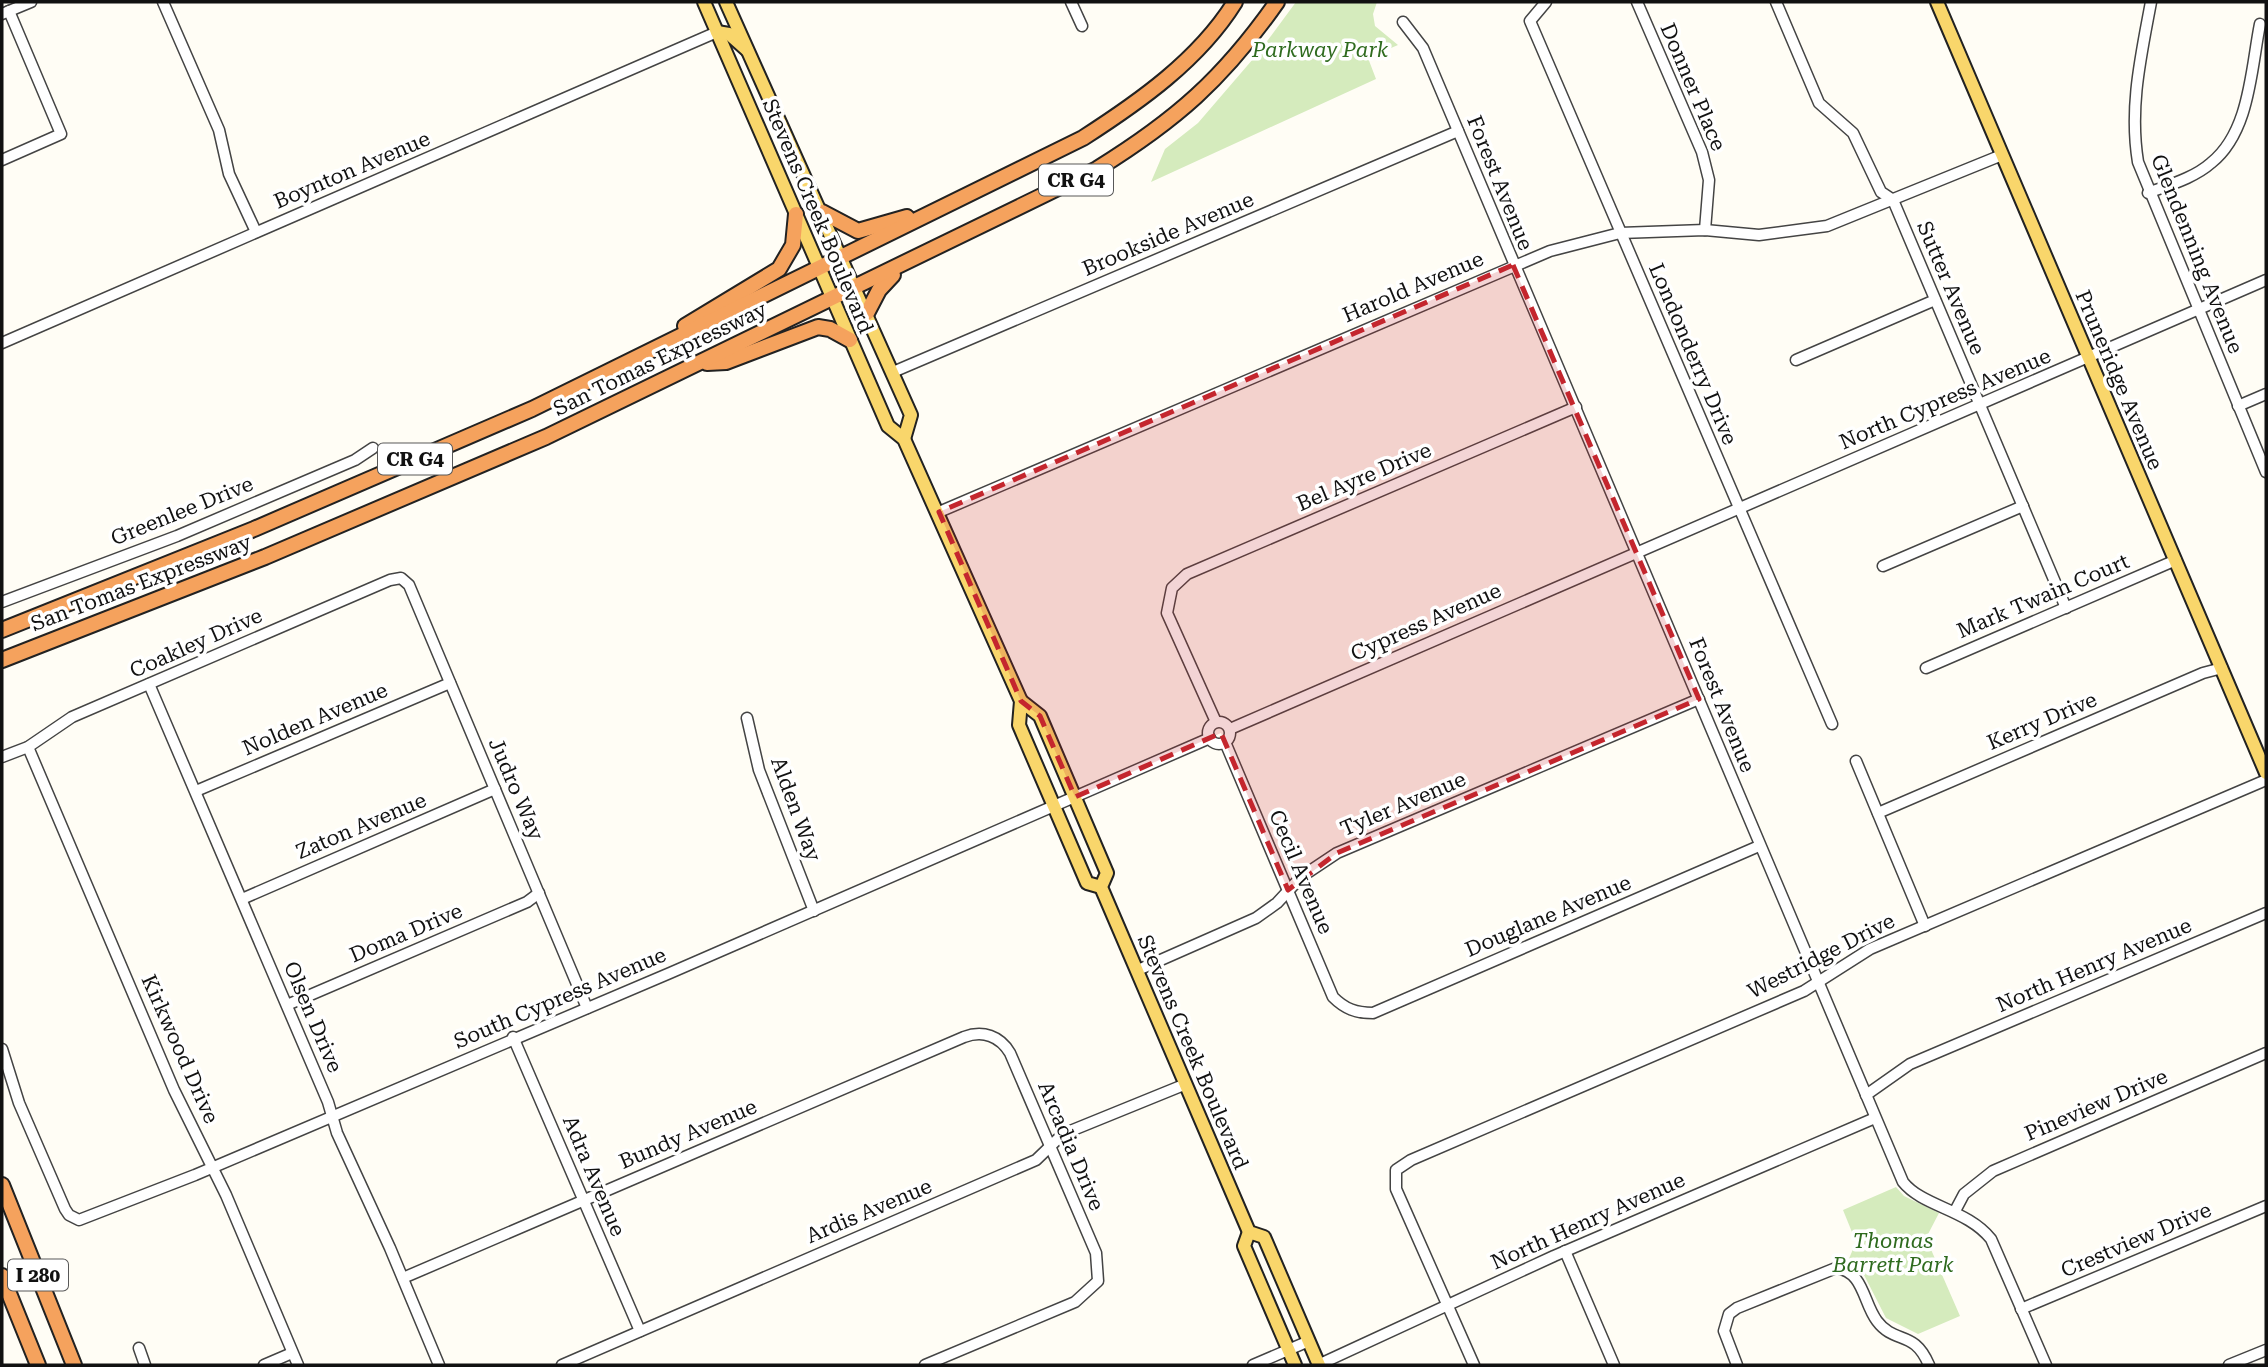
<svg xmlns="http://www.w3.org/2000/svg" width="2268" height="1367" font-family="'Roboto Serif',serif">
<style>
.green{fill:#d5ebbd}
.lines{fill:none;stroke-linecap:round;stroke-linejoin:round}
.minor-casing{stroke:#444;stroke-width:13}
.major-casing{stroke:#222;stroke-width:16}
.highway-casing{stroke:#222;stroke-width:18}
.minor{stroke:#fff;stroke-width:10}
.major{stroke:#f9d66b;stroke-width:12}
.highway{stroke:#f5a25d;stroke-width:14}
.marked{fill:#c4262e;fill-opacity:0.2;stroke:#c4262e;stroke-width:5;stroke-dasharray:14 9;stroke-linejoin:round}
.labels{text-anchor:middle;stroke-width:7;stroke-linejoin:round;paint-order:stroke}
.shield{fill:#fff;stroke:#585858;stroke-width:2}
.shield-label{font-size:19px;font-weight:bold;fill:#111}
.park-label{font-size:21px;font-style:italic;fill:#2f6b1f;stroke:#fff}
.street-label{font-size:21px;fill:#111;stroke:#fff}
</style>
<rect width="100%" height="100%" fill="#fffdf5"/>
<g class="green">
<path d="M1296 2H1377L1373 14 1375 26 1398 45 1368 58 1376 79 1151 182 1165 149 1198 123 1259 52Z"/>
<path d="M1896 1187 1904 1196 1939 1213 1926 1238 1960 1316 1918 1334 1886 1318 1863 1273 1848 1261 1856 1242 1843 1210Z"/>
</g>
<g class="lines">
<defs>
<g id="minor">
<path d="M163 2 219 130 229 174 256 232"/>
<path d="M1071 2 1082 26"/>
<path d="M1546 2 1530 21 1832 724"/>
<path d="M1637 2 1702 152 1709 180 1705 230"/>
<path d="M1776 2 1819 103 1853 133 1881 192 1893 200 2066 608"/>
<path d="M2151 2C2141 56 2129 107 2138 162L2266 472"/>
<path d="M2 14 31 2"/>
<path d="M1403 22 1423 48 1903 1182C1923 1207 1967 1209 1991 1239L2046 1365"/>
<path d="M2 160 61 134 9 11"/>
<path d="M2148 193C2169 185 2194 178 2211 163 2250 132 2251 69 2260 24"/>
<path d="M2 343 717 32"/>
<path d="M1796 360 1935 300"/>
<path d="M893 372 1458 131"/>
<path d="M2238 406 2266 394"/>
<path d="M939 512 1550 251 1620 233 1705 230 1759 235 1827 226 2002 155"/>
<path d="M1883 566 2023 506"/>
<path d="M2 602 177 536 355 460 373 448"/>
<path d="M1926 668 2176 560"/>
<path d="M149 684 328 1102 337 1133 390 1248 439 1365"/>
<path d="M747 718 759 770 814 911"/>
<path d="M1216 722 1167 613 1172 588 1187 574 1576 407"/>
<circle cx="1219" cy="733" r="11"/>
<path d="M1230 729 2266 280"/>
<path d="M1225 742 1333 997C1345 1009 1356 1013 1373 1013L1759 846"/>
<path d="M28 747 174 1090 226 1195 298 1365"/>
<path d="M2 757 28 747 72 717 390 580 401 578 409 585 587 1008"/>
<path d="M1856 761 1925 926"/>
<path d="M196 791 450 683"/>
<path d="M1878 813 2203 673 2222 668"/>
<path d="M242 899 495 789"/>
<path d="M1138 970 1256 918 1277 903 1301 877 1337 853 1699 699"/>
<path d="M287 1005 527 902 539 893"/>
<path d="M513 1037 640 1331"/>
<path d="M2 1049 19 1103 65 1209 69 1215 79 1220 195 1175 670 973 1210 738"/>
<path d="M1866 1095 1910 1064 2266 913"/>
<path d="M1955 1211 1964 1194 1993 1171 2266 1053"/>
<path d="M1565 1251 1614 1365"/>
<path d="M403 1278 964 1037C983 1030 1000 1036 1010 1053L1096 1253 1098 1281 1075 1302 925 1365"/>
<path d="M2021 1309 2266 1206"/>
<path d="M139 1348 145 1365"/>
<path d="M264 1365 292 1353"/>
<path d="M562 1365 1036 1160 1063 1134 1186 1084"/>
<path d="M1253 1365 1309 1341"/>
<path d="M1318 1365 1554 1256 1875 1118"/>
<path d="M1474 1365 1396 1189V1170L1411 1160 1804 991 1870 949 2266 780"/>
<path d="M1737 1365 1724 1331 1729 1314 1737 1308 1836 1268C1864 1271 1863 1303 1877 1321 1895 1345 1914 1329 1929 1365"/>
<path d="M2229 1365 2266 1350"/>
</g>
<g id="major">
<path d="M704 2 888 426 904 439 1021 701 1019 725 1087 883 1101 887"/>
<path d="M726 2 911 415 904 439"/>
<path d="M1937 2 2266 773"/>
<path d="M717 32 729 34 747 50"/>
<path d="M1021 701 1040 716 1107 873 1101 887 1249 1232 1264 1237 1319 1365"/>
<path d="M1249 1232 1244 1246 1295 1365"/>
</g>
<g id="highway">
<path d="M822 212 858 231 907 217"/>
<path d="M867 313 879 290 893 275"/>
<path d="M685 326 779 269 793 245 796 214"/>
<path d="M707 363 726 362 818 327 830 329 850 340"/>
<path d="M2 630 254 529 532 409 1083 138C1139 102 1199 60 1235 2"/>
<path d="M2 660 265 557 546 437 1097 169C1176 120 1223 79 1277 2"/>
<path d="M2 1185 74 1365"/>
<path d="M2 1276 38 1365"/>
</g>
</defs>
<use href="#minor" class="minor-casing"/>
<use href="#major" class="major-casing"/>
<use href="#highway" class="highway-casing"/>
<use href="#minor" class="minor"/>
<use href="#major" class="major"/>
<use href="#highway" class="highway"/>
</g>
<path class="marked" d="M1513 265 1699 699 1337 853 1288 890 1221 733 1075 797 1040 716 1021 701 939 512Z"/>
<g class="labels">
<g class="shield">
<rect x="1039" y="164.5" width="74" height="31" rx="5"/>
<rect x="378" y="443.5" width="74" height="31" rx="5"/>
<rect x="8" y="1259.5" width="60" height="31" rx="5"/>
</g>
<g class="shield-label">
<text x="1076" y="187">CR G4</text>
<text x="415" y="466">CR G4</text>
<text x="38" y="1282">I 280</text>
</g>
<g class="park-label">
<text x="1320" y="57">Parkway Park</text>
<text x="1893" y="1248">Thomas<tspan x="1893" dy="24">Barrett Park</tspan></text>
</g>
<g class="street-label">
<text transform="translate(1693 87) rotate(67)" y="7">Donner Place</text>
<text transform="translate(352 170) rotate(-23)" y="7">Boynton Avenue</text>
<text transform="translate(1500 183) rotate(68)" y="7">Forest Avenue</text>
<text transform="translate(818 216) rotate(67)" y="7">Stevens Creek Boulevard</text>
<text transform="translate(1168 234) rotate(-23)" y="7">Brookside Avenue</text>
<text transform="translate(2197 254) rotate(68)" y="7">Glendenning Avenue</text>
<text transform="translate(1413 287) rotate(-23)" y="7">Harold Avenue</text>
<text transform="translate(1951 288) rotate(67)" y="7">Sutter Avenue</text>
<text transform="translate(1693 354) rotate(67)" y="7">Londonderry Drive</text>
<text transform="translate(660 359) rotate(-26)" y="7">San Tomas Expressway</text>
<text transform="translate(2119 380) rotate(67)" y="7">Pruneridge Avenue</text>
<text transform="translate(1945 399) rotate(-23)" y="7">North Cypress Avenue</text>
<text transform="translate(1364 477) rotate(-23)" y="7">Bel Ayre Drive</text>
<text transform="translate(182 511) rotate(-22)" y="7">Greenlee Drive</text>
<text transform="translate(141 583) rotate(-21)" y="7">San Tomas Expressway</text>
<text transform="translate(2043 596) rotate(-23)" y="7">Mark Twain Court</text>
<text transform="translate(1426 622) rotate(-24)" y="7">Cypress Avenue</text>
<text transform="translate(196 643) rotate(-24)" y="7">Coakley Drive</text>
<text transform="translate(1722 705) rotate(68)" y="7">Forest Avenue</text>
<text transform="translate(315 719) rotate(-23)" y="7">Nolden Avenue</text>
<text transform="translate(2042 721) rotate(-23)" y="7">Kerry Drive</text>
<text transform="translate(516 789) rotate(67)" y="7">Judro Way</text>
<text transform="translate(1403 804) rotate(-23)" y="7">Tyler Avenue</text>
<text transform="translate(796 809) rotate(70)" y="7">Alden Way</text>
<text transform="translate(361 826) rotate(-23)" y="7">Zaton Avenue</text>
<text transform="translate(1301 872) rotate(67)" y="7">Cecil Avenue</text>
<text transform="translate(1548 916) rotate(-23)" y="7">Douglane Avenue</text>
<text transform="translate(406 933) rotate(-23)" y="7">Doma Drive</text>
<text transform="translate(1821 956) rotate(-27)" y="7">Westridge Drive</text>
<text transform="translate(2094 965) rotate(-23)" y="7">North Henry Avenue</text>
<text transform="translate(560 998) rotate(-23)" y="7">South Cypress Avenue</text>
<text transform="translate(313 1017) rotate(67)" y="7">Olsen Drive</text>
<text transform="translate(180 1049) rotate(66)" y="7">Kirkwood Drive</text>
<text transform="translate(1193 1052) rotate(67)" y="7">Stevens Creek Boulevard</text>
<text transform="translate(2096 1105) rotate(-23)" y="7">Pineview Drive</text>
<text transform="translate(688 1134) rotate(-23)" y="7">Bundy Avenue</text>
<text transform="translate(1071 1146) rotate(67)" y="7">Arcadia Drive</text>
<text transform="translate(594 1176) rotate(67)" y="7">Adra Avenue</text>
<text transform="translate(869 1211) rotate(-23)" y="7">Ardis Avenue</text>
<text transform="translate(1588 1221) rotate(-24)" y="7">North Henry Avenue</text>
<text transform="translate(2136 1240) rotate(-23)" y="7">Crestview Drive</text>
</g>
</g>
<rect width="2268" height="1367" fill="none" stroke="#111111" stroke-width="7"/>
</svg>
